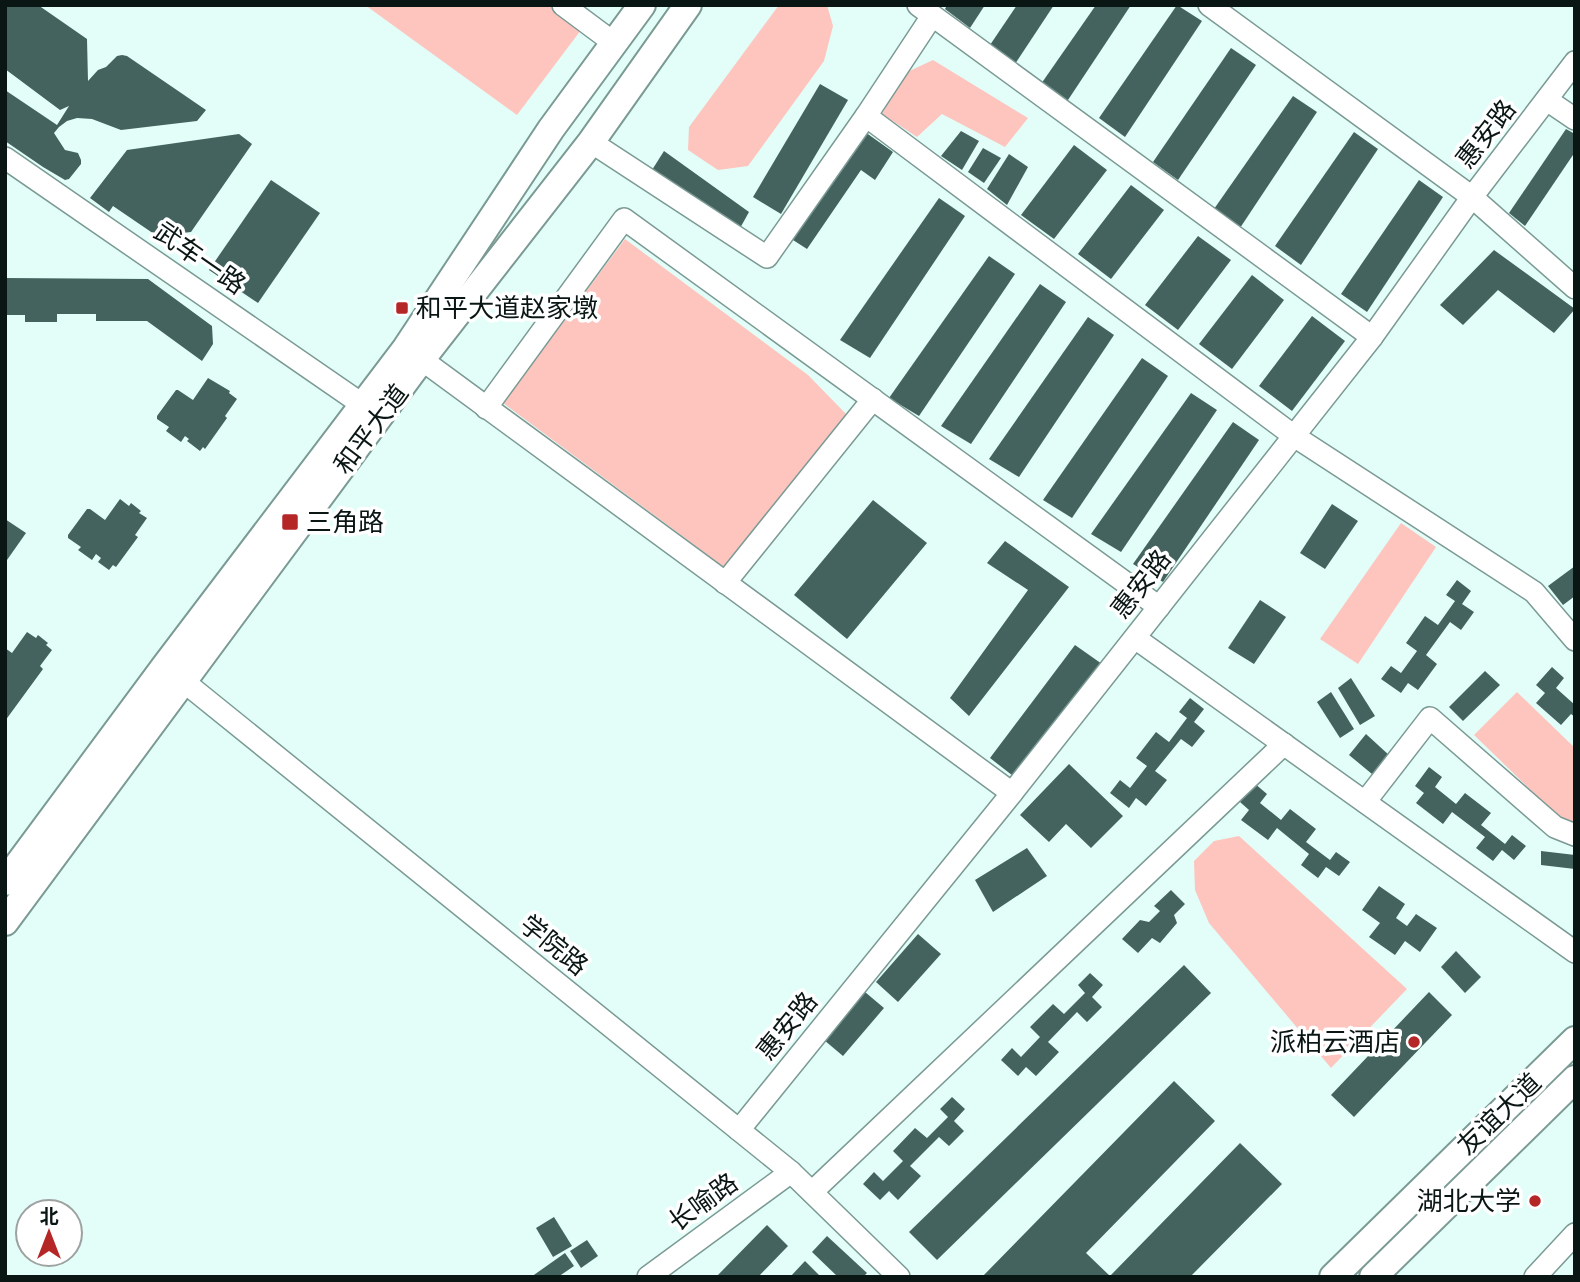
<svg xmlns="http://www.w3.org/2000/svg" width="1580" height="1282" font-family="'Exo 2','Noto Sans SC',sans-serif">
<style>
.green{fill:#fdc5be}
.building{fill:#45635e}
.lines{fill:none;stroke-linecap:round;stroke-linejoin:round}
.minor-casing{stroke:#7b9a94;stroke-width:24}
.major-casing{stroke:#7b9a94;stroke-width:30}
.minor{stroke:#fff;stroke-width:21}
.major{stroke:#fff;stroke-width:26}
.poi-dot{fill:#b52626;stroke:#fff;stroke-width:2.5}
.labels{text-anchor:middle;stroke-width:7;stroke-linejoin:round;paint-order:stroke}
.street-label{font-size:26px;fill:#0a1614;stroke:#fff}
.poi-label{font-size:26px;fill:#0a1614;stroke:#fff;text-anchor:start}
</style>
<rect width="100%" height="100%" fill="#e3fef9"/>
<g class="green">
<path d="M365 5H548L581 30 517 115Z"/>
<path d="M779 5H827L833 26 824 61 748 166 718 170 688 150 689 127Z"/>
<path d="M933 60 1028 118 1005 147 942 114 917 137 882 114 905 73Z"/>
<path d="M625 239 808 375 850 418 728 570 503 403Z"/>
<path d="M1401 523 1436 547 1358 664 1320 639Z"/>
<path d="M1517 692 1575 748V827L1572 830 1474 735Z"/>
<path d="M1239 836 1407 989 1331 1068 1209 923 1195 890 1194 861 1214 841Z"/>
</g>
<g class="building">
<path d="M5 5H38L87 39 88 81 98 70 106 67 117 56 122 55 127 56 206 110 197 121 121 130 92 119 77 118 67 121 59 127 54 133 65 150 78 153 81 160V164L69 179 65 180 43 167 5 141V90L57 125 69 106 60 110 5 69Z"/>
<path d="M947 5H985L970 28 945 9Z"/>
<path d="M1017 5H1054L1015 64 990 45Z"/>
<path d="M1096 5H1131L1066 103 1041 84Z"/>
<path d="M1177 5 1202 21 1125 137 1099 118Z"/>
<path d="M1231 48 1256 65 1178 180 1153 162Z"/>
<path d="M820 84 848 100 781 214 753 197Z"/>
<path d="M1293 96 1317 112 1240 228 1214 209Z"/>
<path d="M1566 129 1575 134V152L1525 226 1509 213Z"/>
<path d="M961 131 979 141 962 170 941 156Z"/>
<path d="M865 132 893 152 875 180 861 170 807 249 793 240Z"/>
<path d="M1354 132 1378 149 1301 265 1275 246Z"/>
<path d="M239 134 252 144 191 232 157 236 113 206 109 212 90 198 127 150Z"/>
<path d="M1074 145 1107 170 1054 239 1021 215Z"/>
<path d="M983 148 1001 158 984 183 968 172Z"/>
<path d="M664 151 749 212 739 230 652 170Z"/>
<path d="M1009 154 1028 167 1007 205 987 189Z"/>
<path d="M271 180 320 213 258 303 209 270Z"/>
<path d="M1419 180 1443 197 1367 312 1341 294Z"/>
<path d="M1131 185 1164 210 1111 279 1078 254Z"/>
<path d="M939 198 965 216 870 358 840 340Z"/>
<path d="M1198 236 1231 260 1178 330 1145 305Z"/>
<path d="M1494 250 1575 309 1554 333 1498 290 1463 325 1440 305Z"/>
<path d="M989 256 1015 274 919 416 889 398Z"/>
<path d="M1252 275 1284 300 1232 369 1199 344Z"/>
<path d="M5 278 148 279 212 326 213 344 202 361 147 321H96V314H57V322H25V315H5Z"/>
<path d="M1040 284 1066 302 971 444 941 426Z"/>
<path d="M1312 316 1345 341 1292 411 1259 386Z"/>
<path d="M1088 317 1114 335 1019 477 989 459Z"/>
<path d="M1142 358 1168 376 1072 518 1043 500Z"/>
<path d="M208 378 230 391 229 393 237 399 225 416 227 418 205 449 203 447 200 451 187 441 189 439 185 436 181 442 166 431 169 427 157 419V416L176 390H178L193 400Z"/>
<path d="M1191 393 1217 410 1121 552 1091 534Z"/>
<path d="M1233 422 1259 440 1163 582 1133 564Z"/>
<path d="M120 499 129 506 131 503 141 511 139 513 147 518 135 535 138 537 116 567 113 565 109 570 98 562 101 558 96 554 92 560 78 550 81 547 68 538V535L87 509H90L105 520Z"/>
<path d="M873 500 927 543 847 639 794 595Z"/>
<path d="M1332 504 1358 521 1325 569 1300 553Z"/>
<path d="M5 519 26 533 7 560 5 559Z"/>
<path d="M1005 541 1069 587 969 716 950 698 1028 590 987 563Z"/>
<path d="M1575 566V596L1563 605 1548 586Z"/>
<path d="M1457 580 1471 591 1462 604 1474 612 1461 630 1450 622 1426 655 1437 664 1418 690 1408 683 1401 693 1381 679 1391 666 1401 673 1417 651 1406 643 1425 616 1438 625 1455 601 1446 595Z"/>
<path d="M1260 600 1286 617 1254 664 1228 648Z"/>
<path d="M27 632 36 638 38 635 48 643 46 645 52 650 40 666 43 669 5 721V648L12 653Z"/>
<path d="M1075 645 1102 664 1017 779 990 758Z"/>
<path d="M1552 667 1564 678 1556 688 1575 705V717L1571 714 1561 725 1536 703 1545 693 1536 685Z"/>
<path d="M1485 671 1500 685 1463 721 1449 707Z"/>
<path d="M1351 678 1375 716 1360 725 1338 688Z"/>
<path d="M1331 692 1354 729 1340 738 1317 702Z"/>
<path d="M1190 698 1204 709 1194 722 1205 731 1192 747 1181 739 1155 771 1167 780 1146 806 1136 798 1129 808 1110 793 1120 780 1130 788 1147 766 1136 758 1156 732 1169 742 1187 718 1179 712Z"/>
<path d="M1366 734 1390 756 1372 774 1349 755Z"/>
<path d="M1069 764 1123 816 1091 848 1066 824 1049 842 1020 815Z"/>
<path d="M1429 767 1442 777 1435 787 1456 804 1465 793 1491 813 1481 825 1505 844 1512 835 1526 846 1514 860 1502 850 1493 861 1476 848 1485 837 1452 812 1443 824 1416 803 1424 793 1415 786Z"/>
<path d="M1254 783 1267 794 1260 803 1281 820 1290 809 1316 829 1306 842 1330 860 1336 852 1350 862 1339 876 1326 867 1318 878 1301 865 1309 854 1277 828 1268 840 1241 820 1249 810 1240 802Z"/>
<path d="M1027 848 1047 876 993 912 975 880Z"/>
<path d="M1541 851 1575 855V869L1541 865Z"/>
<path d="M1379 886 1405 904 1396 918 1407 926 1416 914 1437 928 1420 952 1405 941 1395 955 1369 937 1380 923 1362 910Z"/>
<path d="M1171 890 1185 904 1174 915 1177 923 1160 943 1152 938 1138 953 1122 939 1140 920 1149 922 1160 911 1154 906Z"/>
<path d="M918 934 941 954 898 1002 876 982Z"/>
<path d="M1456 951 1481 977 1465 993 1441 967Z"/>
<path d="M1184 965 1211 993 937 1260 909 1232Z"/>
<path d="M1090 973 1103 985 1092 997 1102 1007 1087 1022 1077 1012 1048 1042 1059 1052 1036 1076 1026 1067 1018 1076 1001 1060 1012 1048 1021 1057 1040 1037 1030 1027 1053 1004 1064 1014 1085 993 1078 985Z"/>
<path d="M865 992 884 1008 843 1056 824 1040Z"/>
<path d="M1429 992 1452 1015 1354 1117 1331 1095Z"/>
<path d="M1174 1081 1215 1121 1086 1253 1110 1276 1240 1143 1282 1184 1190 1277H982Z"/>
<path d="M952 1097 965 1109 954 1121 964 1131 949 1146 939 1137 910 1166 921 1176 898 1200 889 1191 880 1200 863 1184 874 1172 883 1181 903 1161 893 1151 915 1128 927 1138 948 1117 940 1109Z"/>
<path d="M554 1217 572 1246 553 1257 536 1228Z"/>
<path d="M767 1225 788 1246 758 1277H716Z"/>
<path d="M827 1236 867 1273 863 1277H838L812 1252Z"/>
<path d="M587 1240 598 1256 581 1268 570 1251Z"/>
<path d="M565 1253 574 1266 558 1277H531Z"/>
<path d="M805 1261 821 1277H790Z"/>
</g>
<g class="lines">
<defs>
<g id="minor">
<path d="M563 5 614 43"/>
<path d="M918 5 1372 337"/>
<path d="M1209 5 1472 197 1575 288"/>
<path d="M932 16 866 116 1294 436 1534 592 1575 640"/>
<path d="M1547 100 1575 119"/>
<path d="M591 142 767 257 866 116"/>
<path d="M5 158 363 405"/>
<path d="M410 351 1012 793"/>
<path d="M486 408 624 219 1159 607"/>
<path d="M725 583 873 399"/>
<path d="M1135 638 1575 952"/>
<path d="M172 672 791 1172 899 1277"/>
<path d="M1365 802 1430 718 1555 827 1575 835"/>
<path d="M739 1130 1012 793 1372 337 1472 197 1575 62"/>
<path d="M812 1192 1284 744"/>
<path d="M648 1277 791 1172"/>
<path d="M1535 1277 1575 1234"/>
</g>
<g id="major">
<path d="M5 882 165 666 406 348 551 129 642 5"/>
<path d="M5 922 421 360 591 142 688 5"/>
<path d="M1333 1277 1575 1040"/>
<path d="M1373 1277 1575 1079"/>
</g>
</defs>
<use href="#minor" class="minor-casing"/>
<use href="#major" class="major-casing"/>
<use href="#minor" class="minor"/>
<use href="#major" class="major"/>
</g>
<g class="poi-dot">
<rect x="395" y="301" width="14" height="14" rx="3.5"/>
<rect x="281" y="513" width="18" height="18" rx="3.5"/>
<circle cx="1414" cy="1042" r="7"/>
<circle cx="1535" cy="1201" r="7"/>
</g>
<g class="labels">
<g class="street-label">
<text transform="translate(1486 134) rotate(-52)" y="9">惠安路</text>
<text transform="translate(200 258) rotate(35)" y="9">武车一路</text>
<text transform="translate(371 429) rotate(-53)" y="9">和平大道</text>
<text transform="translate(1141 584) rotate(-52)" y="9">惠安路</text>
<text transform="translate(554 945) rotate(39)" y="9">学院路</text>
<text transform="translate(787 1026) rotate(-51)" y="9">惠安路</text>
<text transform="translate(1499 1114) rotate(-44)" y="9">友谊大道</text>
<text transform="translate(703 1202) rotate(-36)" y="9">长喻路</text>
</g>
<g class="poi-label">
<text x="416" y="317">和平大道赵家墩</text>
<text x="306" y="531">三角路</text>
<text x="1400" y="1051" text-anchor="end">派柏云酒店</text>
<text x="1521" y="1210" text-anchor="end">湖北大学</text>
</g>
</g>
<rect width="1580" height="1282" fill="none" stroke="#0a1614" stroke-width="14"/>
<g transform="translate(49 1233)"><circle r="33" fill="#ffffff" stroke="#9da2a1" stroke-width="2"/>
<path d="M0-5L12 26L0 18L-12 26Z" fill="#b52626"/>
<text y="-10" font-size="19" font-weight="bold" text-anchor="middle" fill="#0a1614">北</text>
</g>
</svg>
